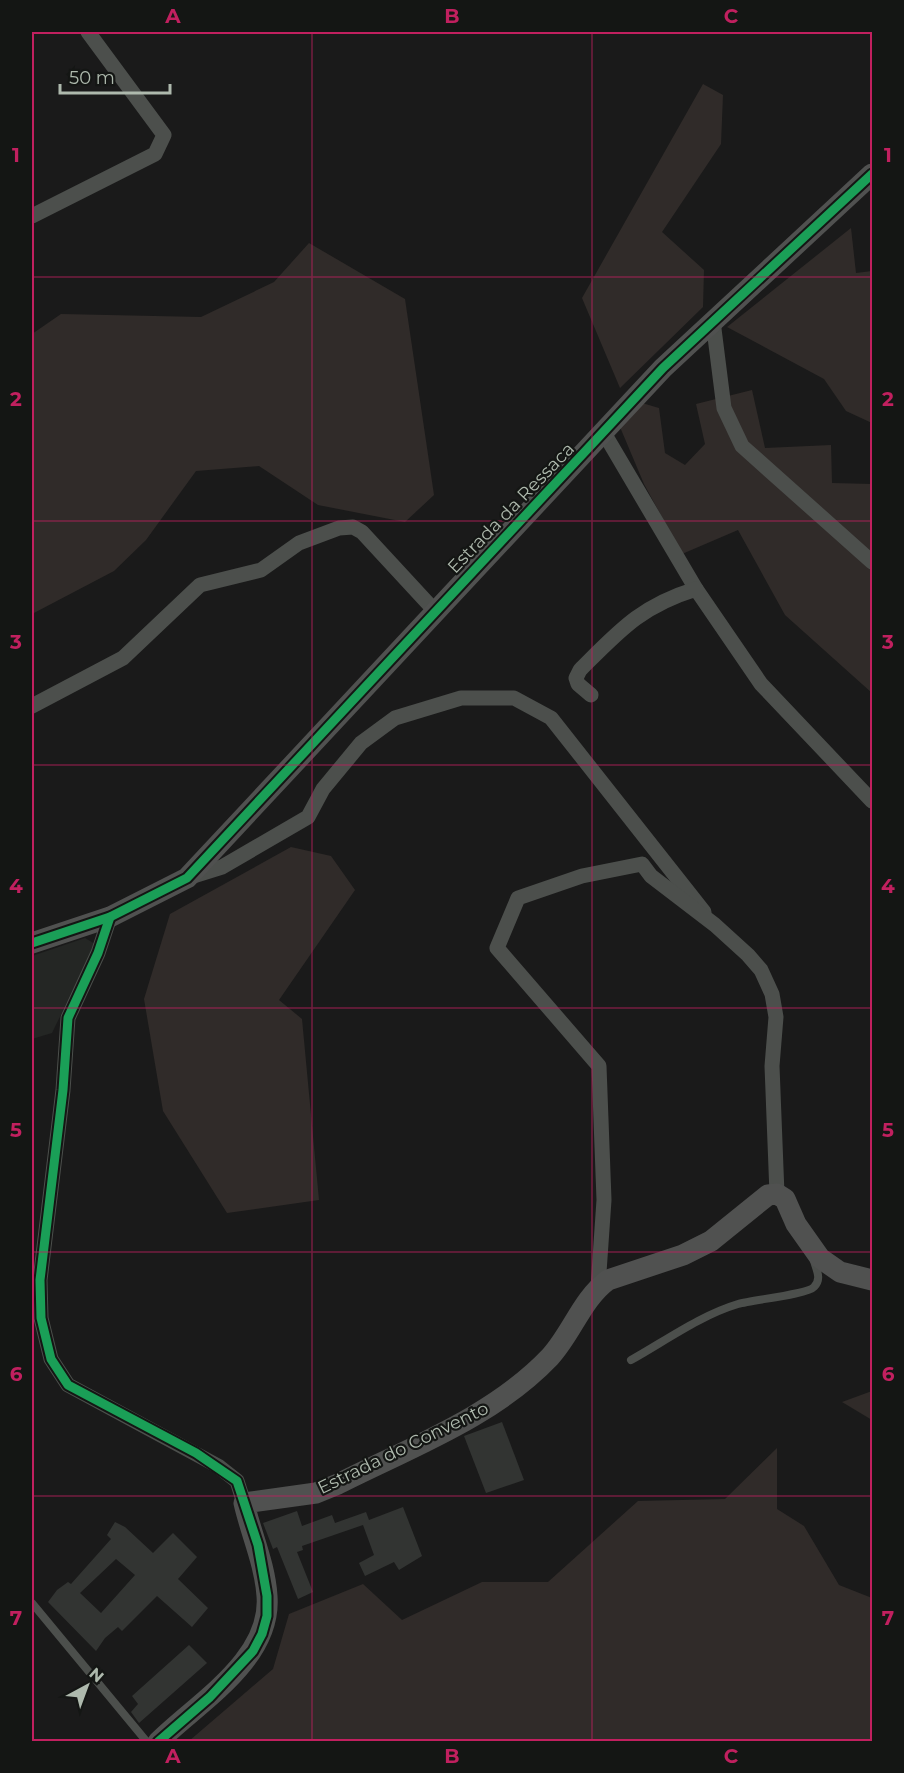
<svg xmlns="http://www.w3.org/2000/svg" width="904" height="1773" font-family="Montserrat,sans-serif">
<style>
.built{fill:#242624}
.green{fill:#302b29}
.building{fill:#323432;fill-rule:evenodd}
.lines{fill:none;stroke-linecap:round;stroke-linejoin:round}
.lane{stroke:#4c4f4c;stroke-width:8}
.street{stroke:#4c4f4c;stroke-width:15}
.secondary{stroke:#505150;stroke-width:21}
.cycleway-casing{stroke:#141614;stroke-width:13}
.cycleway{stroke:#1a9f57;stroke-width:9}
.grid{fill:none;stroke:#c1205f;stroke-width:1.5;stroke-opacity:0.55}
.labels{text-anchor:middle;stroke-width:4.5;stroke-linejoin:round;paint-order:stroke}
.street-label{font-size:18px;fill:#aeb9ad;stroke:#141614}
.neatline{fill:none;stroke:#c1205f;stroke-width:2}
.grid-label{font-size:20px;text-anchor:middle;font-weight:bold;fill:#c1205f}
</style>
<rect width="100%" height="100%" fill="#1a1a1a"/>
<path class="built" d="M85 938 95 944 52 1033 32 1039V956Z"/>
<g class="green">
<path d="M703 84 723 95 721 144 662 232 704 270 703 307 620 388 582 298Z"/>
<path d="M851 228 856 273 872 271V423L846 411 824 379 727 327Z"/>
<path d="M309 243 405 299 434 495 405 522 318 505 259 466 196 471 146 540 114 571 32 614V334L61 314 201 317 274 282Z"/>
<path d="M752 390 765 448 831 445 832 483 872 484V693L785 615 738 530 682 554 644 484 620 427 642 403 659 408 665 453 685 465 705 444 696 404Z"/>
<path d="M291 847 331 856 355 890 279 1000 302 1019 319 1200 227 1213 163 1111 144 999 170 914Z"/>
<path d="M872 1391V1420L842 1402Z"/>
<path d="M777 1448V1509L804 1526 839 1585 872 1598V1741H189L273 1669 289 1614 363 1584 402 1620 482 1582H548L638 1501 725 1499Z"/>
</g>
<g class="building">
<path d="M502 1422 524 1480 486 1493 464 1436Z"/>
<path d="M403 1507 422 1556 399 1570 394 1562 365 1576 359 1563 374 1555 363 1525 302 1546 303 1550 297 1552 313 1592 298 1599 277 1547 273 1549 263 1523 297 1511 302 1526 332 1515 335 1523 366 1512 369 1520Z"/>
<path d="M115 1522 125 1527 153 1553 173 1533 197 1557 178 1579 208 1608 192 1627 157 1596 122 1631 118 1627 105 1638 96 1651 48 1602 57 1590 68 1582 71 1584 111 1539 107 1535ZM116 1559 135 1575 101 1613 80 1593Z"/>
<path d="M189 1645 207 1663 139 1723 131 1712 138 1704 132 1696Z"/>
</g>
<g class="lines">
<g class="lane">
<path d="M631 1360C665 1341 701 1315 738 1304 752 1300 808 1294 814 1287 823 1278 815 1268 813 1257"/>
<path d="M32 1603 147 1742"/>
</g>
<g class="street">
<path d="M32 216 155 154 164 135 88 32"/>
<path d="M713 321 724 408 742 446 872 562"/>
<path d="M604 433 696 589"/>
<path d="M591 695 578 684 576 678 580 670C620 630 641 606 696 589L761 684 872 801"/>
<path d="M32 706 123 658 200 585 261 570 299 543 339 528 353 527 362 532 435 611"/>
<path d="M190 877 222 867 308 817 323 789 361 743 395 718 461 698H514L551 718 704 912"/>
<path d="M110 917 98 953 68 1018 63 1090 40 1280 41 1318 51 1359 68 1385 218 1466 237 1481 244 1503"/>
<path d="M598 1287 604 1200 599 1066 497 948 518 898 582 876 642 864 651 876 715 925 748 955 761 970 772 994 776 1017 772 1066 777 1194"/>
</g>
<g class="secondary">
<path d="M32 943 110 917 187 878 663 368 872 174"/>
<path d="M158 1742C197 1703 272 1660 267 1596 265 1564 251 1534 244 1503L316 1493 338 1484C411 1447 493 1417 550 1357 572 1333 582 1299 608 1280L683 1255 711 1241 768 1195 777 1194 785 1199 796 1224 820 1258 840 1272 872 1280"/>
</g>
<defs>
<g id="cycleway">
<path d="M110 917 98 953 68 1018 63 1090 40 1280 41 1318 51 1359 68 1385 196 1453 237 1481 258 1545 267 1596V1616L262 1634 253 1651 210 1697 158 1742"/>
<path d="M32 943 110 917 187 878 663 368 872 174"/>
</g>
</defs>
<use href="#cycleway" class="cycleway-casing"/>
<use href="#cycleway" class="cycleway"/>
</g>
<path class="grid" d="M312 32V1742M592 32V1742M32 277H872M32 521H872M32 765H872M32 1008H872M32 1252H872M32 1496H872"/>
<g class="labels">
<g class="street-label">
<text transform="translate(511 508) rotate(-46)" y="6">Estrada da Ressaca</text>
<text transform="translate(403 1448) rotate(-26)" y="6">Estrada do Convento</text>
</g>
</g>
<rect width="904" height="1773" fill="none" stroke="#141614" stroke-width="66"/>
<g transform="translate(87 1686) rotate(41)" stroke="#141614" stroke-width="4.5" paint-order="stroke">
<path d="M0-4.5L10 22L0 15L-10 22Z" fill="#aeb9ad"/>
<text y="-9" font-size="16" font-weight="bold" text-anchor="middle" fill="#aeb9ad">N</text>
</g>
<path d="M60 84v9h110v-9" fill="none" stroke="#aeb9ad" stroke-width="3"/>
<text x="69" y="84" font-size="18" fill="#aeb9ad" stroke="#141614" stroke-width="4.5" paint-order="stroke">50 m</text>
<rect x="33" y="33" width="838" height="1707" class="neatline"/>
<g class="grid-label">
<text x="173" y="23">A</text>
<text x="452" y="23">B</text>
<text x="731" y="23">C</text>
<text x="16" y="162">1</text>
<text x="888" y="162">1</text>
<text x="16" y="406">2</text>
<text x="888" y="406">2</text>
<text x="16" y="649">3</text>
<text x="888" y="649">3</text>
<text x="16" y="893">4</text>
<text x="888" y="893">4</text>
<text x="16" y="1137">5</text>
<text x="888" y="1137">5</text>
<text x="16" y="1381">6</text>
<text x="888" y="1381">6</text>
<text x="16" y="1625">7</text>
<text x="888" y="1625">7</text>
<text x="173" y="1763">A</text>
<text x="452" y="1763">B</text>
<text x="731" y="1763">C</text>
</g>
</svg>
